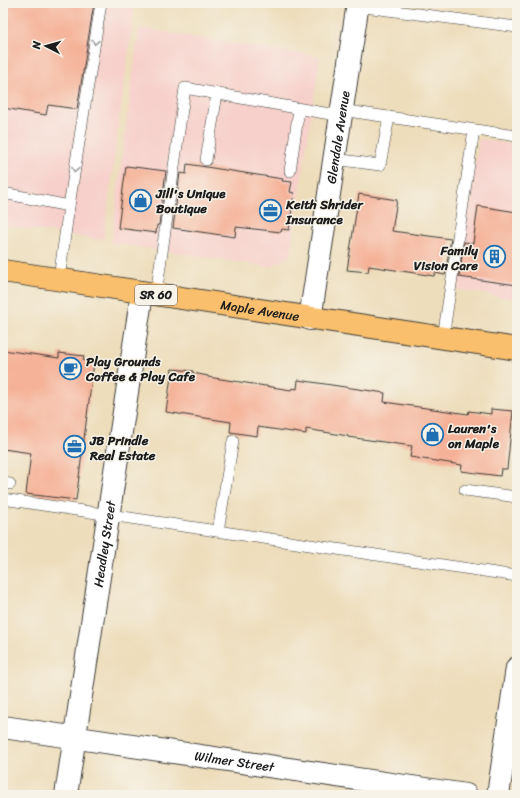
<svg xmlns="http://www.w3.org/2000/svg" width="520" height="798" font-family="Sriracha,sans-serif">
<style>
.built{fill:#f7d0cb}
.building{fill:#f5b299}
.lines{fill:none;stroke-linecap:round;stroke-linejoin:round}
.service-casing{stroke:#3b3934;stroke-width:12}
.minor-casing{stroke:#3b3934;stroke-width:24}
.primary-casing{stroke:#3b3934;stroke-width:24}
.service{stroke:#fff;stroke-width:11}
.minor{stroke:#fff;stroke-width:22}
.primary{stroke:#f9bf6d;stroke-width:22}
.oneway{stroke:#999}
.labels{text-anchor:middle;stroke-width:3;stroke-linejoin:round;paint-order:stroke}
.shield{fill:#f7f3e8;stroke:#5e5c59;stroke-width:1}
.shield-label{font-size:12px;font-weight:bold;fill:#1c1c1c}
.street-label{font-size:13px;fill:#1c1c1c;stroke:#f7f3e8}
.poi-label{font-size:13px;font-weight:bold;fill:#1c1c1c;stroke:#f7f3e8;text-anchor:start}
</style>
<rect width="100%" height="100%" fill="#f7f3e8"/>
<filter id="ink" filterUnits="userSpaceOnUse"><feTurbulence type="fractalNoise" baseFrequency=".025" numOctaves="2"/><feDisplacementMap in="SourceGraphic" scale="8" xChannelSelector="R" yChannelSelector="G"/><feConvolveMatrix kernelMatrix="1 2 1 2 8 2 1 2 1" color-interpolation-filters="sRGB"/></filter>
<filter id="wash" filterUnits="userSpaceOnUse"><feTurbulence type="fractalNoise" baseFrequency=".012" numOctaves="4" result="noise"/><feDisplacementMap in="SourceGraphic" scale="16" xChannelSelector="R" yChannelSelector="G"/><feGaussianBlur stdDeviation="0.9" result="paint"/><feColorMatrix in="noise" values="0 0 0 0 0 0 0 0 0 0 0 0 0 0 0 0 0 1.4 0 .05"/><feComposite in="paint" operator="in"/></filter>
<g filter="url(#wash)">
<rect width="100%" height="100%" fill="#edddbb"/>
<g class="built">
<path d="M3 3H135L103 240 3 225Z"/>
<path d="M139 28 320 57 290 256 270 267 111 243Z"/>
<path d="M479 139 517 145V300L456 289Z"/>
</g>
<g id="blocks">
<g class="building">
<path d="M3 3H94L77 109 48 105 46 115 3 108Z"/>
<path d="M187 164 283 179 282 181 292 182 290 192 294 193 289 230 282 229 281 232 236 227 235 237 173 228 180 173 186 174Z"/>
<path d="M126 166 166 171 159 225H157L156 233 118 228Z"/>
<path d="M359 194 397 200 392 231 451 239 445 275 435 273 434 276 369 266 368 272 347 270Z"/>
<path d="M478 206 517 212V285L459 277 464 242 473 243Z"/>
<path d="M3 350 59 358V353L84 356 83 360 94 362 76 500 26 494 31 453 3 449Z"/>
<path d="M172 369 193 371V373L208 376V377L291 390 292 388 297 389 298 380 385 393 384 402 468 414 469 411 491 414V409L513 411 507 469H501L500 476 461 471 462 465 410 457 412 446 348 437V436L306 429V434L258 427 257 436 230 432 231 422 166 412Z"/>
</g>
</g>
</g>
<g filter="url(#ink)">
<use href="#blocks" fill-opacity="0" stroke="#3b3934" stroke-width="1"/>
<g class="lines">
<defs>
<g id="service">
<path d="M357 6 517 27"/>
<path d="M341 110 517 136"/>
<path d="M334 159 380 165 389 117"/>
<path d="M206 160 217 94"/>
<path d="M290 171 299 109"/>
<path d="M3 193 69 206 59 279"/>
<path d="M69 206 101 3"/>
<path d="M156 295 185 88 341 116"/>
<path d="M443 338 474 130"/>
<path d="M3 483 10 484"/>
<path d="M465 490 517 497"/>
<path d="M3 499 517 576"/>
<path d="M218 531 233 441"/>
</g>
<g id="minor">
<path id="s1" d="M310 319 358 3"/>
<path id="s2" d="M3 727 466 795"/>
<path id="s3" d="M66 795 142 293"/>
<path d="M498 795 517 668"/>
</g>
<g id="primary">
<path id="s4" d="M3 271 517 349"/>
</g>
</defs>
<use href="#service" class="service-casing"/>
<use href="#minor" class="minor-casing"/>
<use href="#primary" class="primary-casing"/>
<use href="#service" class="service"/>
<use href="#minor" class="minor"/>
<use href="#primary" class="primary"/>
</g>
<defs><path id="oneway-chevron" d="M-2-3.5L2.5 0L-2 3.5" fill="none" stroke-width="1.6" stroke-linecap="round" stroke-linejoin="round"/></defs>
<g class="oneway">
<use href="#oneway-chevron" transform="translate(95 42) rotate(99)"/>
<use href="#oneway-chevron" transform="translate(75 170) rotate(99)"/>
</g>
</g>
<defs>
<symbol id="shop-ring" viewBox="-11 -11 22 22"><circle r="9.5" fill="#f7f3e8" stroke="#1f6fb2" stroke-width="1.5"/><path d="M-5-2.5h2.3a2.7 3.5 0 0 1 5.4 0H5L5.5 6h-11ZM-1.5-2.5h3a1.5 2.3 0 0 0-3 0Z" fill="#1f6fb2"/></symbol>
<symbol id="office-ring" viewBox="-11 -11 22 22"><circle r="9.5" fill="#f7f3e8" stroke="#1f6fb2" stroke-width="1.5"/><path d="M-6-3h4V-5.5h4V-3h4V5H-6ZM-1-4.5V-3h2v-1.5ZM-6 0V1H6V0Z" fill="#1f6fb2"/></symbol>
<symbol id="building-ring" viewBox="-11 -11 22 22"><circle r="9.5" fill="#f7f3e8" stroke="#1f6fb2" stroke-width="1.5"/><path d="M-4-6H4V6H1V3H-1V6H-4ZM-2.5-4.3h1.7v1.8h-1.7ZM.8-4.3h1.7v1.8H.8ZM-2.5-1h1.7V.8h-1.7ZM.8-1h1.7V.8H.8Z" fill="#1f6fb2"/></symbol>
<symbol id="cafe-ring" viewBox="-11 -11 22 22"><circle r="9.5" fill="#f7f3e8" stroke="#1f6fb2" stroke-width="1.5"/><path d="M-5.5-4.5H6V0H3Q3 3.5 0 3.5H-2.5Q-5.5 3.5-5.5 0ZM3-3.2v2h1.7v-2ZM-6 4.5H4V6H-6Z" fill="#1f6fb2"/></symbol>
</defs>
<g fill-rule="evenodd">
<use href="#shop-ring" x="128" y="188" width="25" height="25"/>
<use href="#office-ring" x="258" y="198" width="25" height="25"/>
<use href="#building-ring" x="482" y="244" width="25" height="25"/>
<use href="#cafe-ring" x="58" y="356" width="25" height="25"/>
<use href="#shop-ring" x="420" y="422" width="25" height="25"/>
<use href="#office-ring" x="62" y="434" width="25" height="25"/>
</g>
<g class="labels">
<rect class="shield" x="135" y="285" width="42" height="20" rx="3"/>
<g class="shield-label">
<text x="156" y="299">SR 60</text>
</g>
<g class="street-label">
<text dy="5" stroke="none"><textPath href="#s1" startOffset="184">Glendale Avenue</textPath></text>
<text dy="5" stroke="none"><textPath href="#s4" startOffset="260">Maple Avenue</textPath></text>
<text dy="5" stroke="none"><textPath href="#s3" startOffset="254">Headley Street</textPath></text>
<text dy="5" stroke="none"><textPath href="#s2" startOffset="234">Wilmer Street</textPath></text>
</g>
<g class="poi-label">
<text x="156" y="198">Jill's Unique<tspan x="156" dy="15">Boutique</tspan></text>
<text x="286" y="209">Keith Shrider<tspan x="286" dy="15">Insurance</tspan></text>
<text x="478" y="255" text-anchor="end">Family<tspan x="478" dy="15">Vision Care</tspan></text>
<text x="86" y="366">Play Grounds<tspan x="86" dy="15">Coffee &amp; Play Cafe</tspan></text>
<text x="448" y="433">Lauren's<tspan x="448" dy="15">on Maple</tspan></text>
<text x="90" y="445">JB Prindle<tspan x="90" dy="15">Real Estate</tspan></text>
</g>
</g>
<rect width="520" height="798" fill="none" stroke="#f7f3e8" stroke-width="16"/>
<g transform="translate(46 46) rotate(276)" stroke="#f7f3e8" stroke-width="3" paint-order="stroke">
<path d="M0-3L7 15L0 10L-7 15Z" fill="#1c1c1c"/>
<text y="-6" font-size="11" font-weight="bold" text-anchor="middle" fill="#1c1c1c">N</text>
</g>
</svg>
